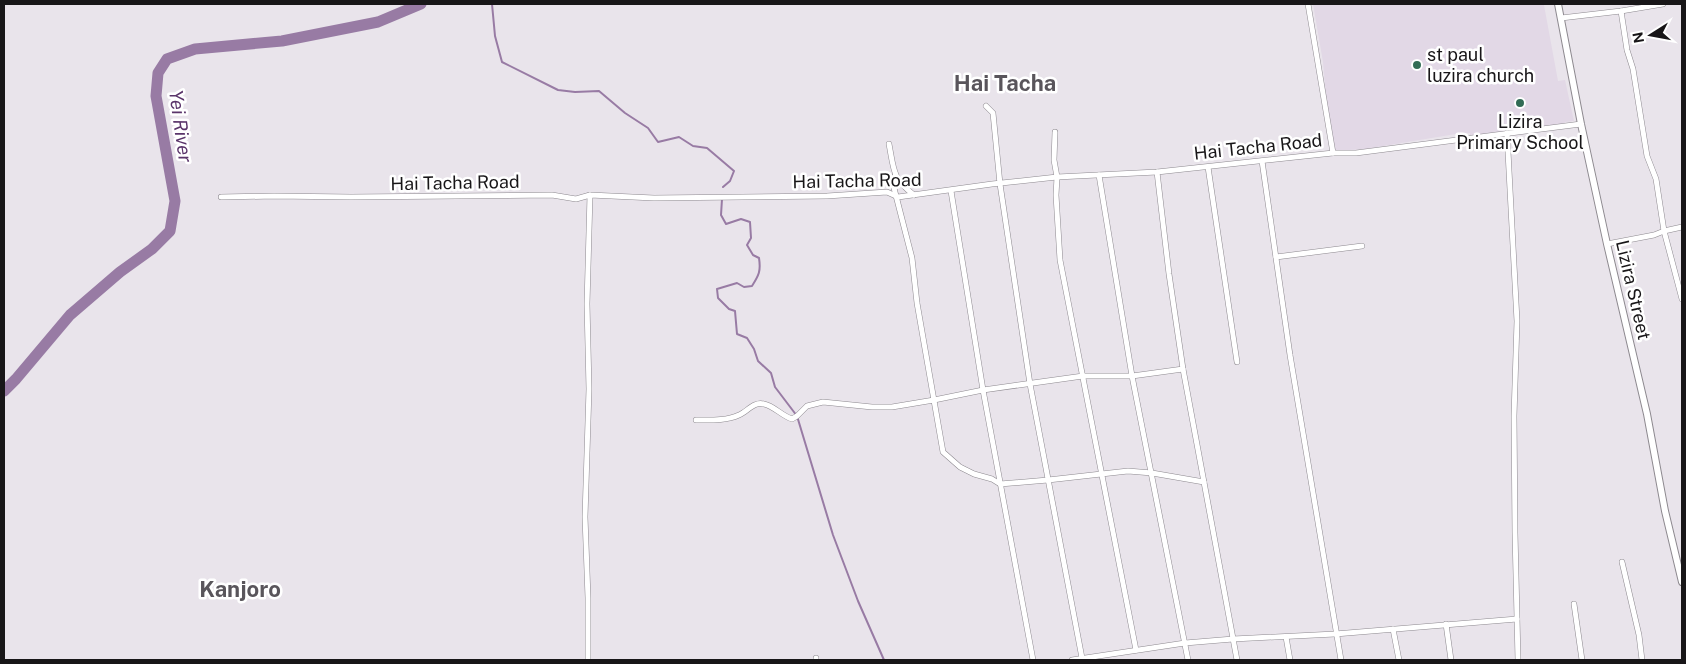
<svg xmlns="http://www.w3.org/2000/svg" width="1686" height="664" font-family="'Public Sans',sans-serif">
<style>
.built{fill:#e2d8e6}
.lines{fill:none;stroke-linecap:round;stroke-linejoin:round}
.stream{stroke:#987ba4;stroke-width:2}
.river{stroke:#987ba4;stroke-width:11}
.minor-casing{stroke:#8d898f;stroke-width:6}
.tertiary-casing{stroke:#8d898f;stroke-width:8}
.minor{stroke:#fff;stroke-width:5}
.tertiary{stroke:#fff;stroke-width:6}
.poi-dot{fill:#326c55;stroke:#fff;stroke-width:2}
.labels{text-anchor:middle;stroke-width:5;stroke-linejoin:round;paint-order:stroke}
.poi-label{font-size:18px;fill:#181618;stroke:#fff;text-anchor:start}
.street-label{font-size:18px;fill:#181618;stroke:#fff}
.water-label{font-size:19px;font-style:italic;fill:#5a346a;stroke:#fff}
.district-label{font-size:22px;font-weight:bold;fill:#59555b;stroke:#fff}
</style>
<rect width="100%" height="100%" fill="#e9e4eb"/>
<path class="built" d="M1313 4 1544 5 1558 81 1565 80 1574 121 1565 122 1566 126 1517 129 1470 137V133H1462L1365 149 1334 151 1332 129 1327 108 1323 62Z"/>
<g class="lines">
<g class="stream">
<path d="M492 4 495 36 502 62 558 90 575 92 599 91 625 113 648 128 658 142 679 137 693 146 707 148 734 171 730 181 723 187"/>
<path d="M722 199 721 215 726 224 741 219 750 222 751 238 747 245 753 255 759 258C761 271 759 275 752 286L744 287 737 283 717 289 718 298 729 309 735 311 737 334 747 338 754 349 758 361 771 373 775 387 797 416 833 535 858 601 884 660"/>
</g>
<path class="river" d="M4 391 16 379 70 315 120 272 152 249 170 231 175 201 156 96 158 73 167 59 195 49 282 41 378 22 421 4"/>
<defs>
<g id="minor">
<path d="M1308 4 1333 153"/>
<path d="M1621 11 1627 50 1633 69 1647 156 1656 179 1664 231 1682 299"/>
<path d="M1561 18 1621 11 1663 4"/>
<path d="M986 106 993 113 1000 184 1030 384 1082 658"/>
<path d="M1055 132 1054 160 1057 177 1056 195 1060 260 1136 650"/>
<path d="M1507 133 1517 321 1514 416 1515 533 1518 660"/>
<path d="M889 144C894 170 892 178 914 195"/>
<path d="M1262 161 1290 355 1341 660"/>
<path d="M1208 167 1237 362"/>
<path d="M1157 172 1169 274 1183 369 1237 660"/>
<path d="M1099 175 1132 376 1188 660"/>
<path d="M895 176 894 188 912 258 917 303 943 452 960 467 974 474 992 479 1000 484 1048 480 1128 471 1152 473 1204 482"/>
<path d="M951 191 983 390 1033 660"/>
<path d="M221 197 274 196 351 197 552 195 576 199 590 195 654 198 827 196 887 192 898 197 992 184 1057 177 1157 172 1333 153H1356L1581 124"/>
<path d="M1607 244 1654 235 1664 231 1682 227"/>
<path d="M1276 257 1362 246"/>
<path d="M696 420C710 420 726 421 739 415 747 412 754 401 764 404 774 406 782 416 792 419L797 416 807 406 823 402 872 407H892L934 400 983 390 1083 376H1132L1183 369"/>
<path d="M1622 562 1639 635 1642 660"/>
<path d="M1574 604 1582 660"/>
<path d="M1446 624 1451 660"/>
<path d="M1393 629 1399 660"/>
<path d="M1286 637 1290 660"/>
<path d="M816 658V660"/>
<path d="M588 660V598L585 517 589 389 587 304 590 195"/>
<path d="M1072 660 1185 643 1233 639 1335 634 1517 619"/>
</g>
<path id="tertiary" d="M1558 4 1581 124 1607 244 1647 414 1665 511 1682 582"/>
</defs>
<use href="#minor" class="minor-casing"/>
<use href="#tertiary" class="tertiary-casing"/>
<use href="#minor" class="minor"/>
<use href="#tertiary" class="tertiary"/>
</g>
<g class="poi-dot">
<circle cx="1417" cy="65" r="5"/>
<circle cx="1520" cy="103" r="5"/>
</g>
<g class="labels">
<g class="poi-label">
<text x="1427" y="61">st paul<tspan x="1427" dy="21">luzira church</tspan></text>
<text x="1520" y="128" text-anchor="middle">Lizira<tspan x="1520" dy="21">Primary School</tspan></text>
</g>
<g class="street-label">
<text transform="translate(1258 147) rotate(-6)" y="6">Hai Tacha Road</text>
<text transform="translate(857 181) rotate(-1)" y="6">Hai Tacha Road</text>
<text transform="translate(455 183) rotate(-1)" y="6">Hai Tacha Road</text>
<text transform="translate(1633 290) rotate(77)" y="6">Lizira Street</text>
</g>
<g class="water-label">
<text transform="translate(181 126) rotate(82)" y="7">Yei River</text>
</g>
<g class="district-label">
<text x="1005" y="91">Hai Tacha</text>
<text x="240" y="597">Kanjoro</text>
</g>
</g>
<rect width="1686" height="664" fill="none" stroke="#181618" stroke-width="10"/>
<g transform="translate(1651 35) rotate(259)" stroke="#ffffff" stroke-width="4" paint-order="stroke">
<path d="M0-4L9 19L0 12L-9 19Z" fill="#181618"/>
<text y="-8" font-size="14" font-weight="bold" text-anchor="middle" fill="#181618">N</text>
</g>
</svg>
